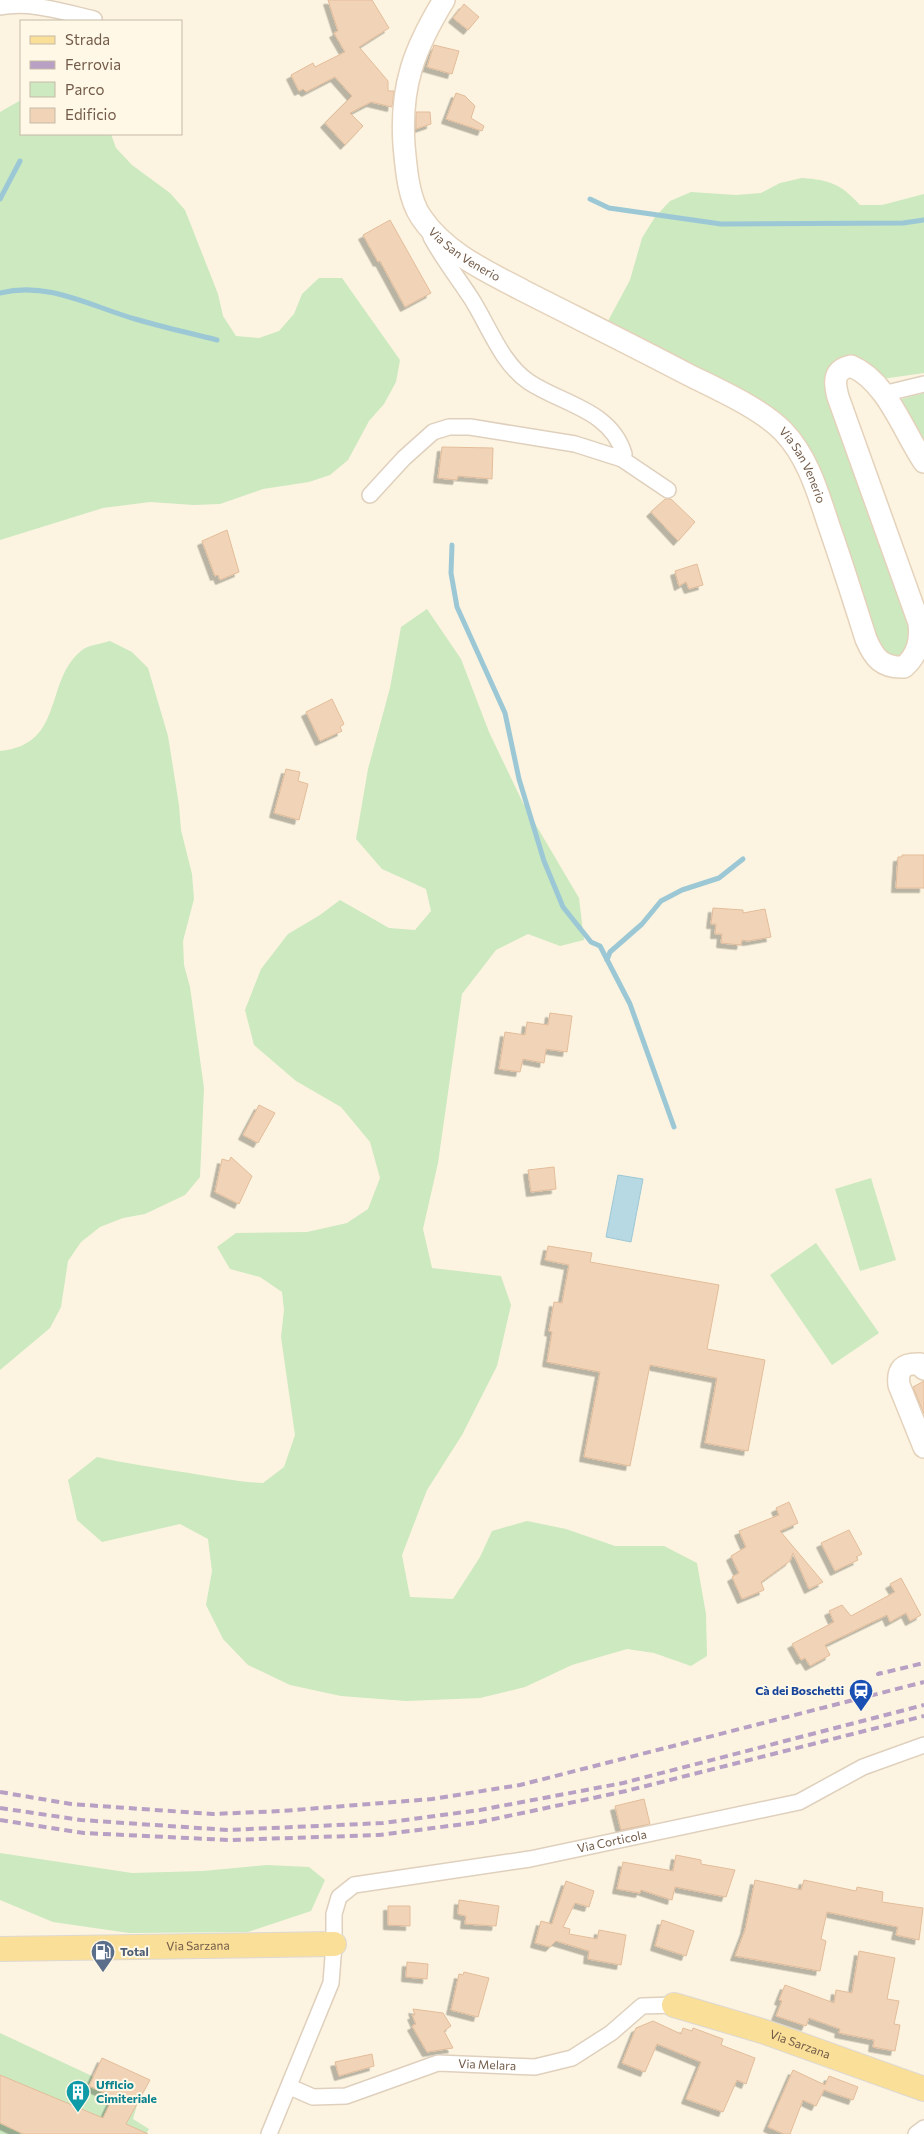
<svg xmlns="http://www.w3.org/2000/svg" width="924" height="2134" font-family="Commissioner,sans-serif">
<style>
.green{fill:#cce9c0}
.water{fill:#b6d9e4;stroke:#9cc8d6}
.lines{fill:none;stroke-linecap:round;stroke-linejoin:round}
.stream{stroke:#9cc8d6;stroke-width:5}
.building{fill:#f1d4b8;stroke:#e3bc99;filter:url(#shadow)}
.street-casing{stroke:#dfd0bd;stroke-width:18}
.secondary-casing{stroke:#e4d2bb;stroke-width:24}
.primary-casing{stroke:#ddd8d3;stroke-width:26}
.street{stroke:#fff;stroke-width:15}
.secondary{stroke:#fff;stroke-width:21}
.primary{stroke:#fadf99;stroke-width:24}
.rail{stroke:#b7a0c4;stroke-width:4;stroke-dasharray:8 5;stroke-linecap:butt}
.labels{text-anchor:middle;stroke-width:4;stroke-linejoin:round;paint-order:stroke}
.street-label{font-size:12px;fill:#725b48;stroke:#fff8e6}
.transit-label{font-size:12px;font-weight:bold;fill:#164399;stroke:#fff8e6;text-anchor:end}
.service-label{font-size:12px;font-weight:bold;fill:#4e5e75;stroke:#fff8e6;text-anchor:start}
.culture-label{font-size:12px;font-weight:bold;fill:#0d838f;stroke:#fff8e6;text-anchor:start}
</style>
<defs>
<filter id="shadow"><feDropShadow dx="-4.5" dy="4.5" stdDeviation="0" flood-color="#0004"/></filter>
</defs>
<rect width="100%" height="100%" fill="#fcf4e0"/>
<g class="green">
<path d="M21 100V134H111L116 148 132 165 170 193 185 210 218 294 223 316 236 336 259 338 279 331 294 314 302 294 319 278H342L400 360 396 382 384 404 369 421 348 460 330 475 309 482 263 489 220 504 194 505 150 502 103 508 0 540V112Z"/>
<path d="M802 178C830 180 841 184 860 205H882L924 194V373L882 379 838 360 911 634 904 655 895 659 881 650 822 477 711 376 608 321 630 280 642 238 655 217 670 201 691 192 736 195 761 193 780 183Z"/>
<path d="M924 393V445L898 400Z"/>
<path d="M427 609 461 659 489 732 523 803 579 898 584 940 560 946 528 934 496 950 462 994 438 1163 423 1229 432 1268 501 1276 511 1305 497 1366 462 1435 427 1490 402 1555 410 1597 453 1599 480 1557 492 1531 527 1521 566 1529 615 1546H664L697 1563 706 1614 707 1656 691 1666 654 1653 627 1649 572 1665 525 1687 480 1698 406 1701 341 1696 290 1685 248 1665 223 1639 206 1605 212 1571 208 1539 180 1524 102 1542 77 1520 68 1480 97 1457C128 1464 158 1468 189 1473 214 1477 238 1482 263 1483L284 1467 295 1435 281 1337 284 1310 282 1292 260 1277 230 1269 217 1247 236 1233 307 1232 347 1223 368 1209 380 1178 370 1142 341 1107 296 1081 254 1045 245 1010 261 969 288 934 320 915 340 900 389 928 415 930 431 911 426 889 382 869 356 839 368 769 390 688 401 627Z"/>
<path d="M110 641 132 652 148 668 168 736 179 805 181 830 192 874 194 899 183 941 184 965 190 987 204 1088 200 1177 185 1195 145 1214 123 1218 100 1227 81 1242 68 1261 61 1307 50 1328 0 1370V751C65 745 44 681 81 651 87 645 101 644 110 641Z"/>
<path d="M871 1178 896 1260 860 1271 835 1189Z"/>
<path d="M816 1243 879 1333 832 1365 770 1275Z"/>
<path d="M0 1853 132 1873 203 1871 266 1865 309 1867 325 1880 311 1911 248 1932 129 1933 53 1922 0 1900Z"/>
<path d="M0 2033 139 2098 133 2119 149 2129 146 2134H0Z"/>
</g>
<path class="water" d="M618 1175 643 1179 631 1242 606 1237Z"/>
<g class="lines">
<g class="stream">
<path d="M0 199 20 161"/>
<path d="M590 199 609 208 721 224 903 223 924 220"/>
<path d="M0 293C48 281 90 306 135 319 162 327 190 333 217 340"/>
<path d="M452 545 451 573 457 607 505 713 519 779 544 861 563 907 591 942 600 946 630 1004 674 1127"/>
<path d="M607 960 610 952 642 924 661 901 682 890 719 878 743 859"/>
</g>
</g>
<g class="building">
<path d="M328 0H372L389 28 359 47 388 81V91H394L392 107 371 102 350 113 363 126 345 145 325 123 352 96 335 77 306 92 303 89 299 91 291 75 313 63 315 67 345 52 334 33 338 31Z"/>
<path d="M464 4 479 17 468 30 453 18Z"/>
<path d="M434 45 459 51 452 74 427 67Z"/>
<path d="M456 93 465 96 475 106 471 118 484 126 482 131 446 119Z"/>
<path d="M416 112H430L431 124 416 129Z"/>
<path d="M390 220 431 293 405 307 380 261 378 262 363 235Z"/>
<path d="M442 447 493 448 492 479 458 476 457 480 438 478Z"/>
<path d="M665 499H671L695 522 678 541 651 512Z"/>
<path d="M227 530 239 572 220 580 218 575 215 576 202 541Z"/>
<path d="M697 564 703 585 689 589 686 582 679 586 675 571Z"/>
<path d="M332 699 344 724 340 727 342 731 320 741 306 712Z"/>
<path d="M286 769 300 772 298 781 308 784 299 820 274 813Z"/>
<path d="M902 855H924V888H896L898 857H902Z"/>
<path d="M713 908 743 910V913L765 909 771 937 748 941 742 940 741 945 721 943 722 934H715L716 924H711Z"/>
<path d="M550 1013 572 1016 567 1052 546 1049 544 1063 523 1059 520 1072 499 1069 505 1032 525 1035 527 1022 548 1025Z"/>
<path d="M259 1105 275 1113 258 1143 243 1135Z"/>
<path d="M231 1157 252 1176 239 1204 215 1192 222 1159 229 1161Z"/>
<path d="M554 1167 556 1189 531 1192 528 1170Z"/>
<path d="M548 1246 592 1253 590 1262 719 1285 707 1349 765 1360 748 1451 705 1443 717 1378 650 1365 630 1466 584 1457 600 1372 547 1362 552 1332 549 1331 554 1302 562 1303 569 1265 545 1260Z"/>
<path d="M924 1381V1414L913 1387Z"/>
<path d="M789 1502 798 1523 780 1531 823 1582 809 1589 793 1553 790 1561 761 1582 764 1590 742 1599 732 1577 739 1573 731 1556 746 1547 739 1531 779 1515 776 1508Z"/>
<path d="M849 1530 862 1554 856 1557 858 1560 835 1571 821 1543Z"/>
<path d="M901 1578 921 1615 910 1621 906 1613 890 1622 887 1615 825 1645 830 1655 810 1666 805 1658 801 1660 792 1644 834 1622 829 1611 842 1605 851 1616 895 1592 890 1584Z"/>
<path d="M644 1799 650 1824 621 1830 615 1806Z"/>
<path d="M676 1855 701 1860V1864L735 1870 726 1897 675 1887 672 1900 641 1890 640 1893 617 1889 623 1862 673 1871Z"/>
<path d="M755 1880 801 1890 804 1880 856 1891 857 1887 883 1892 882 1902 923 1908 919 1940 896 1935 898 1927 827 1912 821 1939 826 1941 820 1971 735 1956 745 1930Z"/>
<path d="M566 1881 594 1891 589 1907 575 1903 563 1927 570 1929 569 1934 597 1939 599 1930 626 1935 621 1965 588 1959 589 1951 556 1941 550 1947 535 1943 541 1921 552 1924Z"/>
<path d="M459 1900 499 1906 496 1926 465 1924 466 1916 458 1914Z"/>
<path d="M388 1906H410V1926L388 1925Z"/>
<path d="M662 1920 694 1931 686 1956 655 1946Z"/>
<path d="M859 1951 895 1958 887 1999 899 2001 894 2024 900 2025 895 2051 873 2047 874 2040 839 2033 840 2029 809 2018 806 2026 776 2016 782 2001 779 2000 785 1985 834 2003 836 1990 852 1993Z"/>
<path d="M407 1962 428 1964 427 1979 406 1977Z"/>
<path d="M464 1972 489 1978 478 2017 451 2010 459 1974 463 1975Z"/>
<path d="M413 2009 443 2013 451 2026 444 2031 453 2048 427 2052 412 2026 416 2024 412 2015H415Z"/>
<path d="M653 2021 681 2034 683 2028 692 2031 693 2028 723 2039 721 2045 755 2058 746 2084 737 2080 723 2112 686 2099 701 2062 657 2044 645 2072 622 2063 636 2028Z"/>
<path d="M372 2054 374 2066 339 2076 335 2062Z"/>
<path d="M102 2058 150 2080 126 2124 148 2134H23L0 2123V2075L103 2118 113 2097 89 2086Z"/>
<path d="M793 2070 825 2085 829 2076 858 2087 853 2100 824 2090 816 2106 803 2100 790 2134H784L768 2127Z"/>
</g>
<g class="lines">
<defs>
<g id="street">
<path d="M0 7C31 1 63 12 94 19"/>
<path d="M883 394 924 384"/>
<path d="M622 459 668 490"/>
<path d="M370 495 404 458 433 432 449 427H470L575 444 622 459 624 454C611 410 562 404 529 382 501 363 489 326 471 298 458 278 443 259 431 237"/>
<path id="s1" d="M290 2087 313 2097 346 2096 438 2063 535 2067 572 2058 611 2033 642 2006 674 2005"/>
<path id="s2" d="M269 2134 331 1983 334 1944V1914L339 1897 354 1885 530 1859 799 1802 863 1767 924 1745"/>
<path d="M916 2134 924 2128"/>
</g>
<g id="secondary">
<path id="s3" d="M444 0C414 49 400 86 404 145 406 167 408 198 421 217 445 253 488 272 524 291 579 319 634 346 689 375 719 390 760 408 783 431 808 457 818 493 829 526 842 563 854 601 866 639 874 658 882 668 904 667 918 654 921 641 919 623L838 397C834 382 833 370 851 366 887 381 903 431 924 462"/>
<path d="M924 1369 920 1364C903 1363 897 1369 899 1385L924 1447"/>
</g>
<g id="primary">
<path id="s4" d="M0 1949 334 1944"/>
<path id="s5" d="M674 2005 762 2031 924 2089"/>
</g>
</defs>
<use href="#street" class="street-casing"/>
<use href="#secondary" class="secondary-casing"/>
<use href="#primary" class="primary-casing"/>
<use href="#street" class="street"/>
<use href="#secondary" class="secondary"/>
<use href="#primary" class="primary"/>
<g class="rail">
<path d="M881 1673 878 1674 924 1663"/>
<path d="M0 1792 71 1804 213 1814 282 1811 432 1799 520 1785 924 1682"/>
<path d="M0 1808 81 1820 228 1830 383 1823 480 1810 623 1783 924 1705"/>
<path d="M0 1820 84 1833 230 1840 379 1835 480 1822 626 1791 924 1716"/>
</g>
</g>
<defs>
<symbol id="station-pin" viewBox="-11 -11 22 30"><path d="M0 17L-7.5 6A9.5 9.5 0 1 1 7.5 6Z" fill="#1a4fb4" stroke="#fff8e6"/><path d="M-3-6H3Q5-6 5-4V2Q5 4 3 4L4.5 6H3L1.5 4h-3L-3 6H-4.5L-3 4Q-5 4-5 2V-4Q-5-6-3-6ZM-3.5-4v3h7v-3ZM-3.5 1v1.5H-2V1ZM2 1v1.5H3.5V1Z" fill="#fff"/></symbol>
<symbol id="fuel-pin" viewBox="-11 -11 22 30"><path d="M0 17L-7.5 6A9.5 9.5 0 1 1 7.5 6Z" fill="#5c6f8a" stroke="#fff8e6"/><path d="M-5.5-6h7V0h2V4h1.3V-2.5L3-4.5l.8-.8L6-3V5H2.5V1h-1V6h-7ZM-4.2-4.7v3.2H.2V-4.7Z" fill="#fff"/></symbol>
<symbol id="building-pin" viewBox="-11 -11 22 30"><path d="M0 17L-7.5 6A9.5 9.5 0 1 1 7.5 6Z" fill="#0f9aa8" stroke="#fff8e6"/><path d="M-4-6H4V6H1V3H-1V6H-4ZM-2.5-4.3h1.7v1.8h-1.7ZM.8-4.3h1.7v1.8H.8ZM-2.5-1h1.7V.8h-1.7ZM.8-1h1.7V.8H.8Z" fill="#fff"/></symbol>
</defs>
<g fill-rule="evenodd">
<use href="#station-pin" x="847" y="1677" width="28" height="38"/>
<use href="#fuel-pin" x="89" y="1938" width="28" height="38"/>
<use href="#building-pin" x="64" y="2078" width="28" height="38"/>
</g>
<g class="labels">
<g class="street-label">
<text dy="4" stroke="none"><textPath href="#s3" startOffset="286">Via San Venerio</textPath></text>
<text dy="4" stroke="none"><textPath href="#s3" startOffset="691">Via San Venerio</textPath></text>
<text dy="4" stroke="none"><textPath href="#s2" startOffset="531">Via Corticola</textPath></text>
<text dy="4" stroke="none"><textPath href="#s4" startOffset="198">Via Sarzana</textPath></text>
<text dy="4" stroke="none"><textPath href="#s5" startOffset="132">Via Sarzana</textPath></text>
<text dy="4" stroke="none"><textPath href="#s1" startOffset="205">Via Melara</textPath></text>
</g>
<g class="transit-label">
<text x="844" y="1695">Cà dei Boschetti</text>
</g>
<g class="service-label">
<text x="120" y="1956">Total</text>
</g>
<g class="culture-label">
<text x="96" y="2089">Ufficio<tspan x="96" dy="14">Cimiteriale</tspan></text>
</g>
</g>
<rect x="20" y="20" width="162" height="115" fill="#fff8e6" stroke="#c7b9a7"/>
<rect x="30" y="36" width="25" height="8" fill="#fadf99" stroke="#c7b9a7"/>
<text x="65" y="45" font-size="15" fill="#725b48">Strada</text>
<rect x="30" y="61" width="25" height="8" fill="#b7a0c4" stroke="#c7b9a7"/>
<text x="65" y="70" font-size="15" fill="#725b48">Ferrovia</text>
<rect x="30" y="82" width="25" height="15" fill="#cce9c0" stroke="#c7b9a7"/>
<text x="65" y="95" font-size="15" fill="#725b48">Parco</text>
<rect x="30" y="108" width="25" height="15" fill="#f1d4b8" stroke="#c7b9a7"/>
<text x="65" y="120" font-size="15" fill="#725b48">Edificio</text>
</svg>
